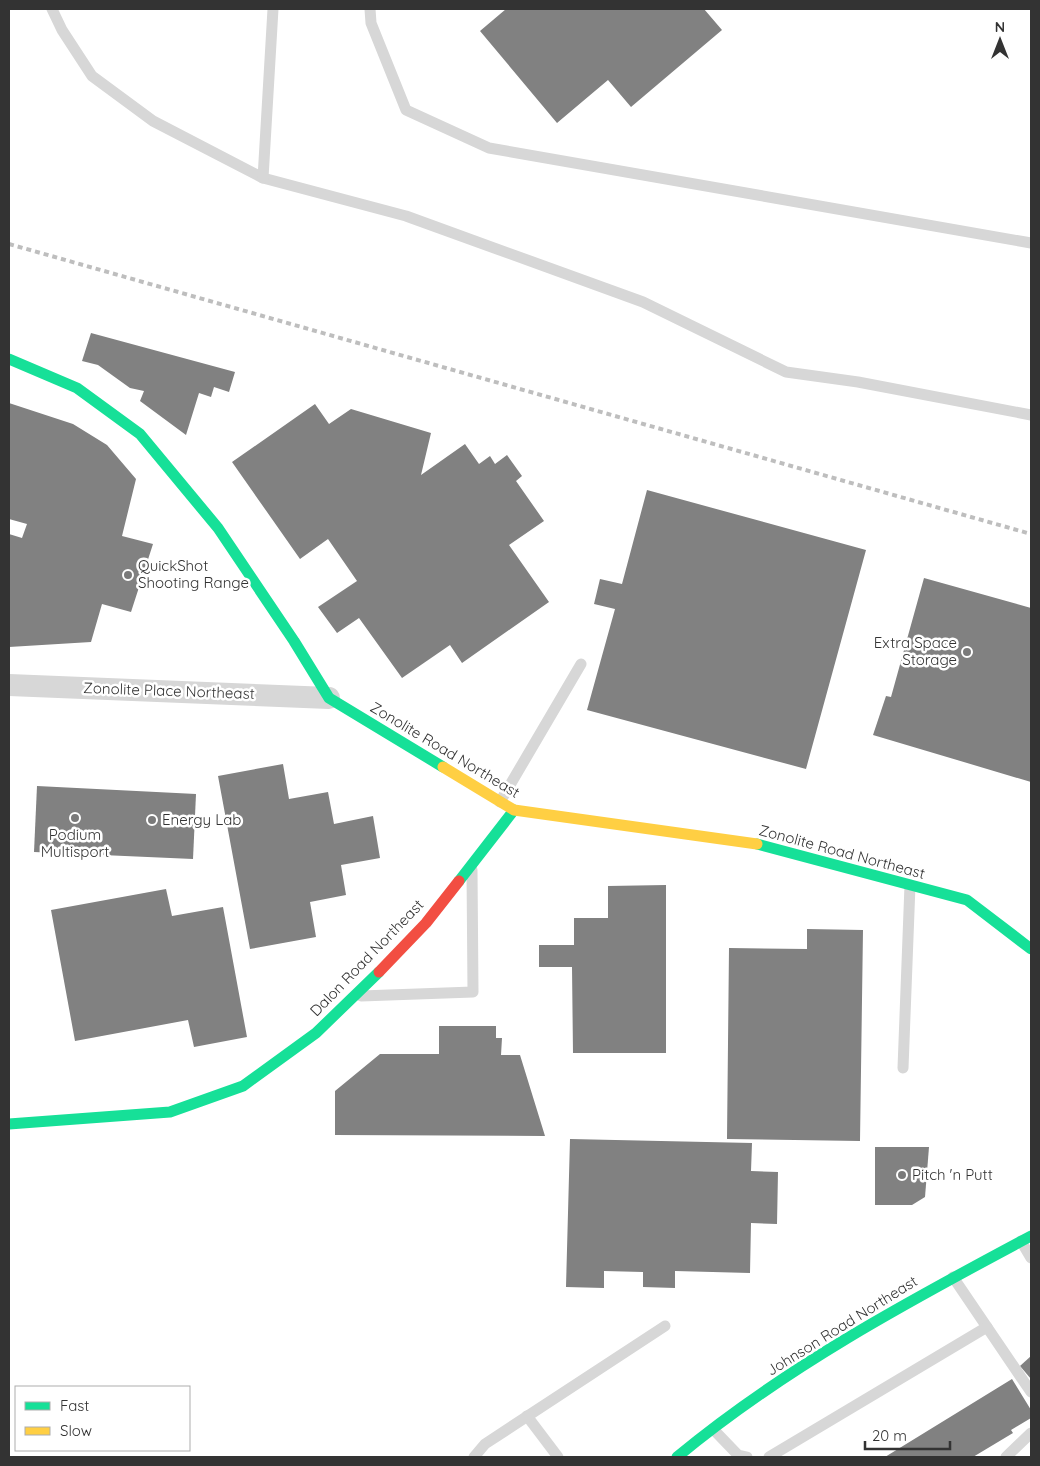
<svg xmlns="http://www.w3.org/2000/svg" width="1040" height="1466" font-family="Quicksand,sans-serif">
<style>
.building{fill:#818181}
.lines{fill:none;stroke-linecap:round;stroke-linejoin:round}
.lane{stroke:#d7d7d7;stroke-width:11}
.street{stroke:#d7d7d7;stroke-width:22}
.fast{stroke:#16e098;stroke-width:11}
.slow{stroke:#ffcf43;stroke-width:11}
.jam{stroke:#f24e42;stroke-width:11}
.rail{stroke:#bebebe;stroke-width:4;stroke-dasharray:5 4;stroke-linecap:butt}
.poi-dot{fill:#7a7a7a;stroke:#fff;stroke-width:2}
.labels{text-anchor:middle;stroke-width:5;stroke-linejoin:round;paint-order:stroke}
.poi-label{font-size:15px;fill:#333;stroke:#fff;text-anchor:start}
.street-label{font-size:15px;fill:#333;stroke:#fff}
</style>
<rect width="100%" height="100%" fill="#fff"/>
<g class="building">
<path d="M506 9H704L722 30 631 107 608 80 557 123 480 31Z"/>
<path d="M91 333 235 372 229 392 214 387 211 397 199 393 186 435 140 401 144 391 130 388 98 365 82 361Z"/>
<path d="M9 403 73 424 107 445 136 479 122 536 153 544 131 612 102 604 91 642 9 647V534L22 538 27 524 9 519Z"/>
<path d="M315 404 329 424 351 409 431 433 421 475 465 444 479 464 490 456 495 464 507 455 522 476 516 481 544 521 509 545 549 602 462 663 450 645 402 678 359 618 337 633 318 607 357 581 328 539 300 559 232 462Z"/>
<path d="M647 490 866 550 806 769 587 710 615 609 594 604 600 579 622 584Z"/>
<path d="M924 578 1031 608V782L873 735 886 696 891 697Z"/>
<path d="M283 764 289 799 328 792 334 824 373 816 380 858 341 865 346 895 310 902 316 937 250 949 218 776Z"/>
<path d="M37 786 196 794 193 859 34 852Z"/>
<path d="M666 885V1053H573L572 967H539V945H574V918H608V886Z"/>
<path d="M166 889 172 916 223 907 247 1037 194 1047 188 1020 75 1041 51 910Z"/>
<path d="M807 929 863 930 860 1141 727 1139 729 948 807 949Z"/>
<path d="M439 1026H496V1038H502L501 1055H520L545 1136 335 1135V1091L380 1054H439Z"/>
<path d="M570 1139 752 1143 751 1171 778 1172 777 1224 751 1223 750 1273 675 1271V1288L643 1287V1272L604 1271V1288L566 1287Z"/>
<path d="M875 1147H929L925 1197 912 1205H875Z"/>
<path d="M1031 1356V1379L1020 1366Z"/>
<path d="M1012 1379 1031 1410V1418L1011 1430 1013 1433 973 1457H885Z"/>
</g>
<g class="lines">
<g class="lane">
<path d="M52 9 62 30 92 76 153 121 263 178 406 216 643 302 786 372 858 382 1031 415"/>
<path d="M370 9 371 23 406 110 489 148 1031 243"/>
<path d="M263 178 273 9"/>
<path d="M500 802 581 664"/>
<path d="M361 996 473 992 472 870"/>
<path d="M903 1068 910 885"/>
<path d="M1021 1241 1031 1258"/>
<path d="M953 1277 1031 1392"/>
<path d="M527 1416 558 1457"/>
<path d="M713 1429 738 1455 747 1457"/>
<path d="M474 1457 485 1444 665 1326"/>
<path d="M769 1457 987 1327"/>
<path d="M1006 1457 1031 1433"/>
</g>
<path class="street" d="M9 685 329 698"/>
<g class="fast">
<path d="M9 359 77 388 140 434 218 528 294 641 329 698 443 767"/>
<path d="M757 844 967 900 1031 949"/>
<path d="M459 881 514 810"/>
<path d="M9 1124 170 1112 243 1086 316 1033 379 972"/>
<path d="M677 1457C784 1368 909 1301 1031 1236"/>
</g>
<path class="slow" d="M443 767 514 810 757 844"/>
<path class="jam" d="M379 972 426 923 459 881"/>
<path class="rail" d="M9 244 1031 534"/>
</g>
<g class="poi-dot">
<circle cx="128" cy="575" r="5"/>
<circle cx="967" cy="652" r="5"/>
<circle cx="75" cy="818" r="5"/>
<circle cx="152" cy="820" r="5"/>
<circle cx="902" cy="1175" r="5"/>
</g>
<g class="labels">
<g class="poi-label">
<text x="138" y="571">QuickShot<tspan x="138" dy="17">Shooting Range</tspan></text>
<text x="957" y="648" text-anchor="end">Extra Space<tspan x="957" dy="17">Storage</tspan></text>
<text x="162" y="825">Energy Lab</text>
<text x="75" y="840" text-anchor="middle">Podium<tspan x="75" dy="17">Multisport</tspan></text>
<text x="912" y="1180">Pitch 'n Putt</text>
</g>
<g class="street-label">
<text transform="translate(169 691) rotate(2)" y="5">Zonolite Place Northeast</text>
<text transform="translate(445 750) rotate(31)" y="5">Zonolite Road Northeast</text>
<text transform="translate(842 852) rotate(15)" y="5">Zonolite Road Northeast</text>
<text transform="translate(367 958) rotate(-46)" y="5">Dalon Road Northeast</text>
<text transform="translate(842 1326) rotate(-32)" y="5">Johnson Road Northeast</text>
</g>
</g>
<rect width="1040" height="1466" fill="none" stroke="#333333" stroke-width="20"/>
<rect x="15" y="1386" width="175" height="65" fill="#ffffff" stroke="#adadad"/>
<rect x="25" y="1402" width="25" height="8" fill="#16e098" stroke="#adadad"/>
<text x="60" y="1411" font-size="15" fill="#333333">Fast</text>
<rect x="25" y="1427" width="25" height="8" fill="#ffcf43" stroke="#adadad"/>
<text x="60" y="1436" font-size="15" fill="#333333">Slow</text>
<g transform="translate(1000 40)" stroke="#ffffff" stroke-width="4" paint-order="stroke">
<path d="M0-4L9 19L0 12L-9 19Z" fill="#333333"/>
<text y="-8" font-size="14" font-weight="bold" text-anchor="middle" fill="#333333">N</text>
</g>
<path d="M865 1441v8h85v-8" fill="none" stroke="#333333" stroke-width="2.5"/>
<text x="872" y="1441" font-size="15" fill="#333333" stroke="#ffffff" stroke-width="4" paint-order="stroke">20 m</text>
</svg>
